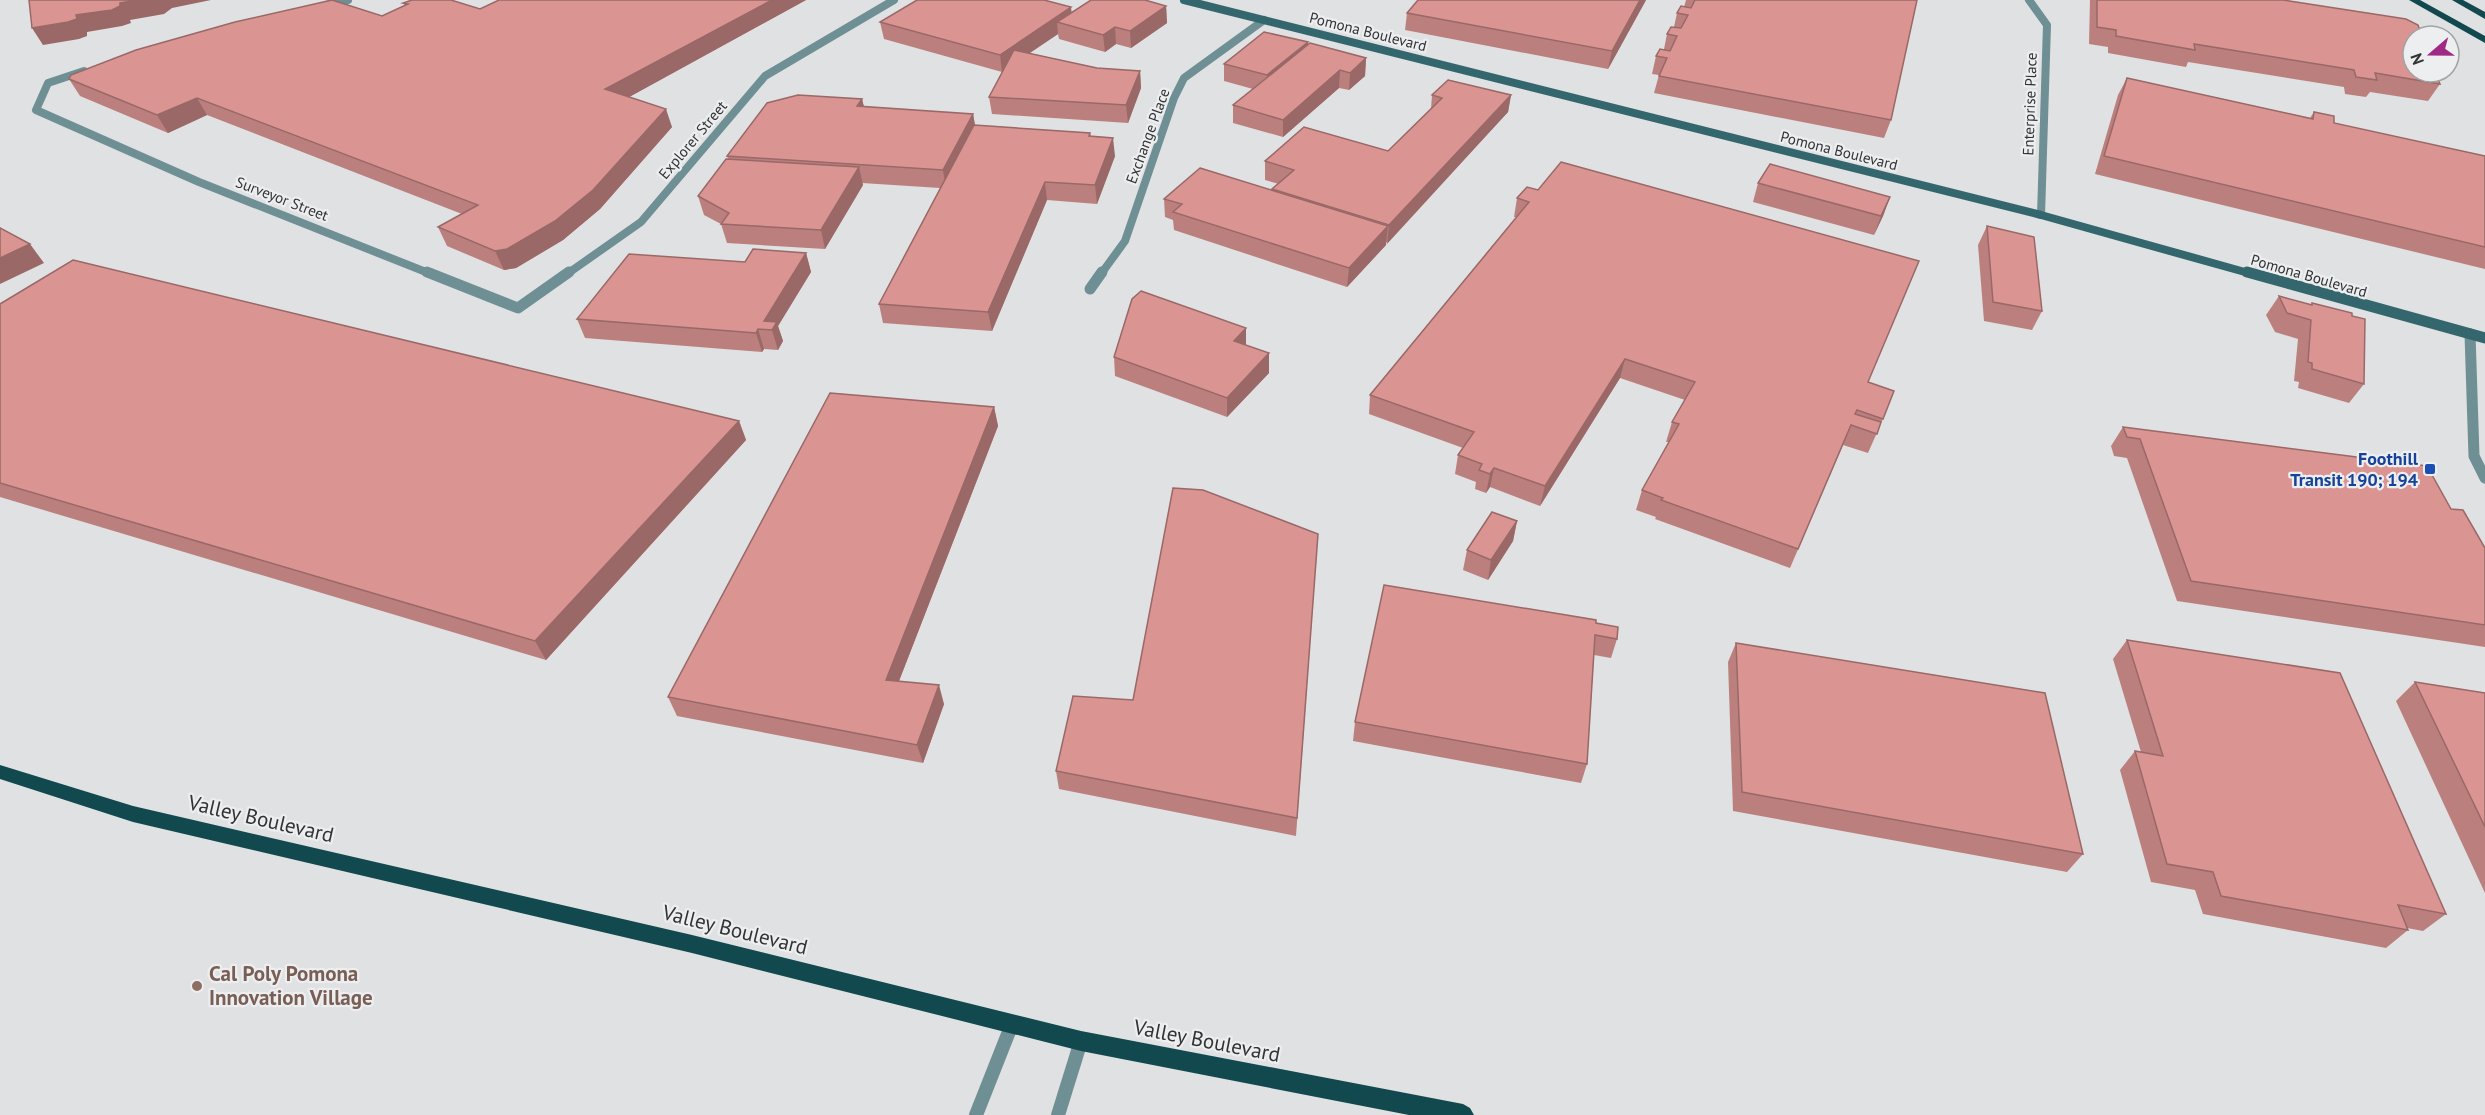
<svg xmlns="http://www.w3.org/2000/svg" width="2485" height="1115" font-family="'PT Sans',sans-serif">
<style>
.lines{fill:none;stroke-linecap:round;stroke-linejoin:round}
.street-far2{stroke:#6e8f93;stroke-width:8}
.street-far1{stroke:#6e8f93;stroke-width:11}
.street{stroke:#6e8f93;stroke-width:14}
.secondary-far1{stroke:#33676d;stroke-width:8}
.secondary{stroke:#33676d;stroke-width:11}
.primary{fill:#11494f;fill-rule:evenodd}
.wall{fill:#bb807e}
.shaded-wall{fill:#996867}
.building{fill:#da9593;stroke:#996867;stroke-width:1.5}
.transit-dot{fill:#1a4fb4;stroke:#edeef0;stroke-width:2}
.education-dot{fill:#8d6e63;stroke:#edeef0;stroke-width:2}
.labels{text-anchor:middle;stroke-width:4.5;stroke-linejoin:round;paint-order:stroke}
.far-street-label{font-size:15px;fill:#323333;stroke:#edeef0}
.transit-label{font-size:18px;font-weight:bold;fill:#164399;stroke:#edeef0;text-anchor:end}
.near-street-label{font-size:21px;fill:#323333;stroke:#edeef0}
.near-education-label{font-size:21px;font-weight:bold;fill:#785e54;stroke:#edeef0;text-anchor:start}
</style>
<rect width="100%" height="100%" fill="#e0e1e3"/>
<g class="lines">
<g class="street-far2">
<path d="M2029 0 2047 25 2041 215"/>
<path d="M326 5 348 0"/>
<path d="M84 71 48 83 36 110 199 182 431 274"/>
<path d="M567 274 641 222 765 76 894 0"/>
<path d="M1101 274 1125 241 1174 98 1184 78 1264 20"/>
</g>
<g class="street-far1">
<path d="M427 272 518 308 569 272"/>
<path d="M1090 289 1102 272"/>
<path d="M2470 334 2474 456 2485 478"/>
</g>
<g class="street">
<path d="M976 1115 1012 1024"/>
<path d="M1058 1115 1081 1041"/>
</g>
<path class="secondary-far1" d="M1184 0 2041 215 2252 274"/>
<path class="secondary" d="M2247 272 2485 338"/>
<g class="primary">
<path d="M2409 0H2420L2485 36V43Z"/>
<path d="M2452 0H2463L2485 12V19Z"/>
<path d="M0 765 133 806 692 935 1081 1031 1463 1104 1470 1108 1474 1115H1409L1081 1051 692 953 133 822 0 779Z"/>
</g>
</g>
<g class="wall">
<path d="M499 0H806L629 97 672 127 600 209 563 240 516 268 504 270 447 246 438 227 462 214 207 115 168 133 80 96 69 79 382 16 405 6 403 3 480 9Z"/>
<path d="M1646 0 1608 69 1405 30 1407 13Z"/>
<path d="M1686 0H1917L1891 120 1884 138 1654 93 1659 75 1652 74 1656 56 1664 49 1667 34 1674 27 1677 13 1684 7Z"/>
<path d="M2090 0H2283L2440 84 2428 101 2370 92 2366 97 2345 94 2344 87 2188 62 2186 67 2108 53V47L2089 44Z"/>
<path d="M1166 6 1167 23 1131 48 1116 44 1105 52 1059 39 1058 34 1029 53 1097 68 1140 71 1141 88 1128 123 992 114 989 97 1002 72 884 39 880 22 1072 12Z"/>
<path d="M1308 42V44L1366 58 1365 76 1349 90 1339 88 1283 137 1233 123V105L1253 89 1224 81V64Z"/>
<path d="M2127 78 2310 118 2314 112 2334 123 2485 156V269L2095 174 2118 95Z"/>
<path d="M1432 95H1511L1508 112 1386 243V245L1347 287 1174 230 1173 220 1165 217 1164 199 1272 191V189L1279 184 1265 180V161L1388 151 1431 109Z"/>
<path d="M862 99 864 107 973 114 975 125 1090 133 1091 136 1115 156 1097 204 1047 200 992 331 883 323 879 304 940 188 862 183 863 185 825 249 727 243 721 224 704 215 698 196 728 159 727 156Z"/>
<path d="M1758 183 1890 197 1883 216 1874 235 1753 202Z"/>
<path d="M1527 187 1868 382 1883 419 1868 453 1843 445 1790 568 1655 519 1656 517 1636 510 1642 490 1669 442H1666L1672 422 1685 400 1620 378 1540 506 1490 487 1486 493 1475 489 1476 482 1455 474 1458 455 1463 448 1369 414 1370 395 1516 217H1514L1517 198Z"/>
<path d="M1987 226 2042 311 2032 330 1984 321 1978 245Z"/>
<path d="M806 253 811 272 778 326 783 341 778 350 764 349 762 352 585 338 577 319 745 262Z"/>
<path d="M2279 296 2311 305 2312 303 2352 316 2364 384 2349 403 2298 388 2299 382 2294 381 2298 339 2275 332 2266 315Z"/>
<path d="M0 304 739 421 746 440 546 660 0 497Z"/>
<path d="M1246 345 1269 353V373L1227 417 1115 376 1114 357Z"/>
<path d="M994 407 998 426 899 681 944 704 923 763 677 716 668 697Z"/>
<path d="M2123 427 2451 509 2485 548V647L2177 601 2127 458 2114 456 2111 446Z"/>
<path d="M1517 521 1513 541 1488 580 1463 570 1467 550Z"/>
<path d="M1318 534 1296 836 1059 789 1056 771Z"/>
<path d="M1596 623 1617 639 1611 658 1594 655 1587 764 1581 783 1353 741 1355 722Z"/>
<path d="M2127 640 2446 914 2423 931 2407 928 2408 930 2386 948 2203 914 2195 890 2151 882 2120 770 2135 751 2141 752 2113 659Z"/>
<path d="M1736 643 2083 854 2067 872 1733 811 1728 662Z"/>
<path d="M2415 682 2485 693V893L2396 701Z"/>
</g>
<g class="shaded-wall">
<path d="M138 0H211L172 8 164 14 130 20 131 23 122 26 87 32V36L79 39 43 45 32 28 120 3Z"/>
<path d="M772 0H806L611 107 605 89Z"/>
<path d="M1640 0H1646L1608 69 1612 51Z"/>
<path d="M1166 6 1167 23 1131 48 1130 31Z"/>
<path d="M1071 7 1073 24 1057 22 1058 34 1002 72 1000 55Z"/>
<path d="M1115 27 1116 44 1105 52 1103 35Z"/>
<path d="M1308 42 1307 59 1267 93V75Z"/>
<path d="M1366 58 1365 76 1349 90 1350 73Z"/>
<path d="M1340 70 1339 88 1283 137V120Z"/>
<path d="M1140 71 1141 88 1128 123 1126 105Z"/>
<path d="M1511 95 1508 112 1387 244 1389 225Z"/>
<path d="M197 98 207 115 168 133 157 115Z"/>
<path d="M862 99 866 116 857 106Z"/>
<path d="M666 109 672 127 600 209 563 240 516 268 504 270 495 251Z"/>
<path d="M973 114 976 131 946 189 943 170Z"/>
<path d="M1113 138 1115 156 1097 204 1095 185Z"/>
<path d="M859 167 863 185 825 249 821 230Z"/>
<path d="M1045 182 1047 200 992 331 988 312Z"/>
<path d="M1890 197 1883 216 1874 235 1881 216Z"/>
<path d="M1388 226 1386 245 1347 287 1349 268Z"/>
<path d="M30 244 44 263 0 284V258Z"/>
<path d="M806 253 811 272 778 326 783 341 778 350 772 330 764 321Z"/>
<path d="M1246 328V347L1234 341Z"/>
<path d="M758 329 764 349 762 352 756 333Z"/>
<path d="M1269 353V373L1227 417V398Z"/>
<path d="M1625 359 1620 378 1540 506 1545 486Z"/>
<path d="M994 407 998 426 892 699 886 680Z"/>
<path d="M739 421 746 440 546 660 535 641Z"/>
<path d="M1494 468 1490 487 1486 493 1490 474Z"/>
<path d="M1517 521 1513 541 1488 580 1491 560Z"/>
<path d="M939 685 944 704 923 763 917 745Z"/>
</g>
<g class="building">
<path d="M29 0H138L120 3V6L112 10 76 15 77 19 68 22 32 28Z"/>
<path d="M332 0 382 16 408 4 403 3 412 0H451L480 9 499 0H772L605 89 666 109 593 190 555 221 507 249 495 251 438 227 478 205 197 98 157 115 69 79 71 75 136 50 235 22Z"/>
<path d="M917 0H1044L1071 7 1000 55 880 22Z"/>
<path d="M1091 0H1145L1166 6 1130 31 1115 27 1103 35 1057 22Z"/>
<path d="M1418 0H1640L1612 51 1407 13Z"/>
<path d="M1695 0H1917L1891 120 1659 76 1667 58 1656 56 1660 49 1670 51 1677 36 1667 34 1671 27 1681 28 1688 15 1677 13 1681 6 1691 8Z"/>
<path d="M2097 0H2283L2406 19 2418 25 2422 36H2413V72H2435L2440 84 2375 73 2377 80 2356 77 2354 70 2194 44 2195 50 2116 36V30L2097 27Z"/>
<path d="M1264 32 1308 42 1267 75 1224 64Z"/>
<path d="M1310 43 1366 58 1350 73 1340 70 1283 120 1233 105Z"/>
<path d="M1014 50 1097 68 1140 71 1126 105 989 97Z"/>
<path d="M2127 78 2313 119 2314 112 2334 116V123L2485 156V247L2104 156Z"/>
<path d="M1448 80 1511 95 1389 225 1272 189 1294 170 1265 161 1304 127 1388 151 1442 98 1432 95Z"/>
<path d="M798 95 862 99 857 106 973 114 943 170 727 156 767 103Z"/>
<path d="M974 125 1090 133 1089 136 1113 138 1095 185 1045 182 988 312 879 304Z"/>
<path d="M726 159 859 167 821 230 721 224 729 213 698 196Z"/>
<path d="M1561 162 1919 261 1868 382 1894 391 1883 419 1857 410 1855 414 1881 422 1877 434 1851 425 1798 549 1661 500 1663 498 1642 490 1679 424 1672 422 1695 382 1625 359 1545 486 1494 468 1490 474 1479 470 1482 464 1458 455 1474 432 1370 395 1529 202 1517 198 1527 187 1538 190Z"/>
<path d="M1770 164 1890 197 1881 216 1758 183Z"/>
<path d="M1200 168 1388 226 1349 268 1173 212 1182 204 1164 199Z"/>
<path d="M1987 226 2034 237 2042 311 1993 302Z"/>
<path d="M0 228 30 244 0 258Z"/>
<path d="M753 249 806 253 764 321 777 322 772 330 758 329 756 333 577 319 629 254 745 262Z"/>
<path d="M73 260 739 421 535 641 0 483V304Z"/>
<path d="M1141 291 1246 328 1234 341 1269 353 1227 398 1114 357 1132 299Z"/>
<path d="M2279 296 2312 305V303L2352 313V316L2365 319 2364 384 2312 369V363L2308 362 2311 320 2287 313Z"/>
<path d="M830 393 994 407 886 680 939 685 917 745 668 697Z"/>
<path d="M2123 427 2427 466 2451 509 2463 510 2485 548V625L2191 581 2140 439 2127 437Z"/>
<path d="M1173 488 1203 490 1318 534 1297 818 1056 771 1073 696 1133 700Z"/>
<path d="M1492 512 1517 521 1491 560 1467 550Z"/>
<path d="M1384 585 1596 620V623L1618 627 1617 639 1595 635 1587 764 1355 722Z"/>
<path d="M2127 640 2340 673 2446 914 2398 905 2408 930 2221 896 2213 872 2167 864 2135 751 2163 756Z"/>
<path d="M1736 643 2045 693 2083 854 1742 792Z"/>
<path d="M2415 682 2485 693V827Z"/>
</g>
<rect class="transit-dot" x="2424" y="463" width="12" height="12" rx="3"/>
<circle class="education-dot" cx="197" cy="986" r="6"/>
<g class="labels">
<g class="far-street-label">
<text transform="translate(1368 32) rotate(14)" y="5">Pomona Boulevard</text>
<text transform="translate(2030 104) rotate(-88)" y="5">Enterprise Place</text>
<text transform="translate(1148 136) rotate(-70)" y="5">Exchange Place</text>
<text transform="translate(693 140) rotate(-50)" y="5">Explorer Street</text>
<text transform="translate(1839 151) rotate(14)" y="5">Pomona Boulevard</text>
<text transform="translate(282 199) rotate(21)" y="5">Surveyor Street</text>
<text transform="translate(2309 276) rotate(16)" y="5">Pomona Boulevard</text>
</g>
<g class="transit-label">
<text x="2418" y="465">Foothill<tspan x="2418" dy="21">Transit 190; 194</tspan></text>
</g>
<g class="near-street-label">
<text transform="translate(261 819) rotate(13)" y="7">Valley Boulevard</text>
<text transform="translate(735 930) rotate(14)" y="7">Valley Boulevard</text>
<text transform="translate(1207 1041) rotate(11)" y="7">Valley Boulevard</text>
</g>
<g class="near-education-label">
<text x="209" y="981">Cal Poly Pomona<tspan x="209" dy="24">Innovation Village</tspan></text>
</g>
</g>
<g transform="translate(2431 54) rotate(250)"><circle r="28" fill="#edeef0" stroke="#a2a3a4" stroke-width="1.5"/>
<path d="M0-4.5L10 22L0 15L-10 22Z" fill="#9f2a85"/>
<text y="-9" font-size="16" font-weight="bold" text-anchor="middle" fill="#323333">N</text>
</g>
</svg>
